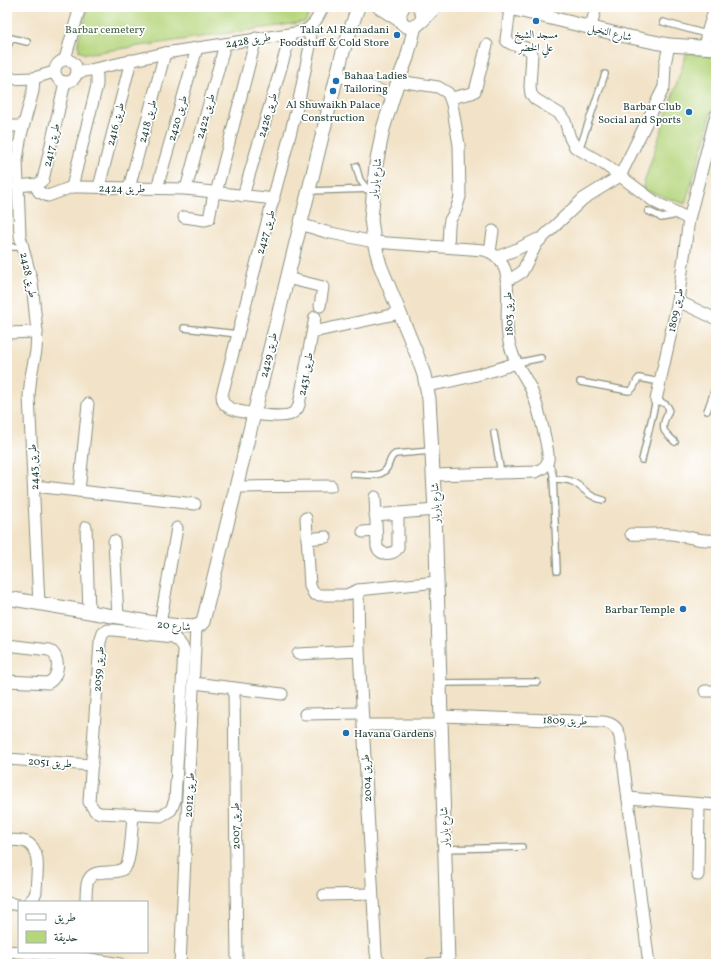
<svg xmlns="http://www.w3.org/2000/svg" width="723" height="971" font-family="Vollkorn,Amiri,serif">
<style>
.green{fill:#b6d67e;stroke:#6a8a59}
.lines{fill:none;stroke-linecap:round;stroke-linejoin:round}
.service-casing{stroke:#88907e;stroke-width:8}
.minor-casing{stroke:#88907e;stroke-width:13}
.tertiary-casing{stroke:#88907e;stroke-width:15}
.service{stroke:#fff;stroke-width:5.5}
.minor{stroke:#fff;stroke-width:11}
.tertiary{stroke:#fff;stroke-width:13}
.poi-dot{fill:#1f6fb2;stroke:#fff;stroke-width:1.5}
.labels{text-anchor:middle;stroke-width:3.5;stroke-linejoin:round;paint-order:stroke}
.park-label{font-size:11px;fill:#456346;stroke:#fff}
.poi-label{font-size:11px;fill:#1f3d34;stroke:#fff;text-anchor:end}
.street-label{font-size:11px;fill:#1f3d34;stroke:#fff}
</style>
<rect width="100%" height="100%" fill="#fff"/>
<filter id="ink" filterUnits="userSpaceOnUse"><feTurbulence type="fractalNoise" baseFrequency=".025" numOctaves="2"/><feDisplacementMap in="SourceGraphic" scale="8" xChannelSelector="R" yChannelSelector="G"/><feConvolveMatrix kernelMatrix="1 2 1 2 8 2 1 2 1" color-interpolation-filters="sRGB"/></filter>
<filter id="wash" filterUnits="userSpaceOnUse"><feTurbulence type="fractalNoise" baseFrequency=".012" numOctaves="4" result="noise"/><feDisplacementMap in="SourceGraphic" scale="16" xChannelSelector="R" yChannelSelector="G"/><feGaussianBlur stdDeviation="0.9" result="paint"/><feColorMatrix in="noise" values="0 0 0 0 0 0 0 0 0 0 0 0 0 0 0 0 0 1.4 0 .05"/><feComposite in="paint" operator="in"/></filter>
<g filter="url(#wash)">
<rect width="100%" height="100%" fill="#f2e3c8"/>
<g class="green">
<path d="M88 7H313L305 22 85 54 79 51 78 41Z"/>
<path d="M687 52 716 57V86L706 137 685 204 642 189Z"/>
</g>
</g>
<g filter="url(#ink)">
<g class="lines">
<defs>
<g id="service">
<path d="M549 17 552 7"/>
<path d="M663 22 706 34"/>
<path d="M7 37 27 42"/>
<path d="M7 47 9 44 11 38"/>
<path d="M299 100 329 109"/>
<path d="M579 150 605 74"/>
<path d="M356 166 360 180 368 190"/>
<path d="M7 188 17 186"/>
<path d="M309 191 373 189"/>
<path d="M648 211 657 215 661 218 672 216 676 212"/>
<path d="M7 247H22"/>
<path d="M184 328 238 334"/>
<path d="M516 363 541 358"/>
<path d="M580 382 629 391C636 389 634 382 639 378L660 382"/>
<path d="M707 411 716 386"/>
<path d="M494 433 501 473"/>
<path d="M642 460 656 400C682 409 660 414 664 430 666 434 671 438 675 442"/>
<path d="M547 464 551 468 553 474 557 571"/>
<path d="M353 474C363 474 381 479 387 468 390 463 389 458 395 454L431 451"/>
<path d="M553 479C560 479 567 479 573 482 585 488 586 496 603 500"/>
<path d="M440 683 537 682"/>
<path d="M445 849 522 847"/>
</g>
<g id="minor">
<path d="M510 8 506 40C513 49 527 43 532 54L530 87 531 94 535 99 560 114 565 121 570 138 575 147 604 164 655 202 689 219"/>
<path d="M591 27 596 7"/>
<path d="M308 29 311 41 299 100 222 395C222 400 223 404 227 406 235 413 282 419 291 414 295 412 298 409 299 405L315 317"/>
<path d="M704 48C706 33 711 21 715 7"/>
<path d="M65 59 80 7"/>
<circle cx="66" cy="71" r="11"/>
<path d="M77 73 165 53 302 32C314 27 318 17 323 7"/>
<path d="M337 75 393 95"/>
<path d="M34 78 33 91 21 135 17 160 20 236 32 282 37 332 36 351 31 376 29 396 39 604"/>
<path d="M7 79 34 78 54 72"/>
<path d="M398 81 438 87 448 93 452 104 459 145 460 197 456 210 450 220 449 226 448 247"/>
<path d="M451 98 472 93 475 91 487 45"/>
<path d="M7 126H23"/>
<path d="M35 185 39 192 48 196 72 187H78L186 189 274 199"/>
<path d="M17 186 38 184 43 180 65 82"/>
<path d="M72 187 97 85V76L95 69"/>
<path d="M99 187 131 60"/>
<path d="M129 188 165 53"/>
<path d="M157 188 197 48"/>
<path d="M186 189 225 44"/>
<path d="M216 193 256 38"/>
<path d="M243 196 291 34"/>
<path d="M184 217 205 220 209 219 214 193"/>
<path d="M300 224 326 232 374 242 484 250C495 253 503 262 506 273 511 299 502 326 512 352 516 365 524 375 530 387 538 405 542 423 546 442 547 448 549 455 548 460 547 467 541 470 535 472L434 475"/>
<path d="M490 252 493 231"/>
<path d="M497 257 515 250 538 239"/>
<path d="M287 278 323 287 320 306"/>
<path d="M506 279 514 277 522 272 537 243 583 199 620 176 664 87 665 64 669 45"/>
<path d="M678 301 716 319"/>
<path d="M313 332 400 313"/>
<path d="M7 333 37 332"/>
<path d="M426 386C459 380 485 374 516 363"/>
<path d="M656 400 678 301 689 219 716 115"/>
<path d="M34 486 195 504"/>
<path d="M237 487 331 486"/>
<path d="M79 491 88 404"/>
<path d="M375 497 377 547C381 556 393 555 398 548V513"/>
<path d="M375 515 435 510"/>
<path d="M306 518 310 586 314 594 320 595H346L358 590 437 582"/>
<path d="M86 527 89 612"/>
<path d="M363 532 376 531"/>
<path d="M631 534C645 535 659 533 672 534 687 536 700 542 716 540"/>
<path d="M307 539 326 537"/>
<path d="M114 541 118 617"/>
<path d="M358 590 359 651 376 953 377 959 382 964"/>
<path d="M160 624 177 528"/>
<path d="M108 630H114L172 637C178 640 182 644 184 651L175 800 171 810 161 816 100 813 95 811 89 802 100 642 103 633Z"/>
<path d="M7 645 49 650C61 656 60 677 48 683L7 681"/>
<path d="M298 654 359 651"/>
<path d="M194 683 282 694"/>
<path d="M234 688 237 964"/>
<path d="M705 691H716"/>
<path d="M305 714 362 713"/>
<path d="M441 716 603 722C612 723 618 728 620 737L649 964"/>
<path d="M363 725H441"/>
<path d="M7 759 92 765"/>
<path d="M628 798 716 805"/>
<path d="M7 840C13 840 20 840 26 842 43 850 36 877 36 892L34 897 29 902"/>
<path d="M698 875 699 804"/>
<path d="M324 895 372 894"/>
<path d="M86 902C86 896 86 889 87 884 92 863 117 879 126 866 131 859 132 825 133 814"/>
<path d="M7 903 19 905"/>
<path d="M7 951 19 952"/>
<path d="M20 952 84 958 120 964"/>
<path d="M180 964 196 627"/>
<path d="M430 964 448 963"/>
</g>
<g id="tertiary">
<path d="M379 7 401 21"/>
<path d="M403 7C400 11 399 14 400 19 405 35 432 24 419 7"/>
<path d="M506 7 625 36 669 45 716 48"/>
<path d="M422 21 435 7"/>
<path d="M415 26 407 58 398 81 383 129 376 165 371 219 374 242 380 265 417 355 424 375 429 399 435 510 448 964"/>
<path d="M7 598 160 624 192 627 200 625 203 622 342 55 358 7"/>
</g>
</defs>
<use href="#service" class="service-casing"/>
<use href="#minor" class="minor-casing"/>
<use href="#tertiary" class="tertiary-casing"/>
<use href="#service" class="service"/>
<use href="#minor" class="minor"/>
<use href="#tertiary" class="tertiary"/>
</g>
</g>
<g class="poi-dot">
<circle cx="536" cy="21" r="4"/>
<circle cx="397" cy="35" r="4"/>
<circle cx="336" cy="81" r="4"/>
<circle cx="333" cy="91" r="4"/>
<circle cx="689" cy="112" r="4"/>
<circle cx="683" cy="609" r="4"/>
<circle cx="346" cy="733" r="4"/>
</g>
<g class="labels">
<g class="park-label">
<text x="105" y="33">Barbar cemetery</text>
</g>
<g class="poi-label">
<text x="389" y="33">Talat Al Ramadani<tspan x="389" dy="13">Foodstuff &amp; Cold Store</tspan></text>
<text x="536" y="38" text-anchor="middle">مسجد الشيخ<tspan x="536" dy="13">علي الخضر</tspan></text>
<text x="344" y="79" text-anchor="start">Bahaa Ladies<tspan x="344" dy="13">Tailoring</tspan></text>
<text x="333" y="108" text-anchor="middle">Al Shuwaikh Palace<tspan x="333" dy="13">Construction</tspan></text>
<text x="681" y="110">Barbar Club<tspan x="681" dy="13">Social and Sports</tspan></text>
<text x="675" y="613">Barbar Temple</text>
<text x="354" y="737" text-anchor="start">Havana Gardens</text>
</g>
<g class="street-label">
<text transform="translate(610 32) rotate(13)" y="4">شارع النخيل</text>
<text transform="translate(248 40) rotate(-9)" y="4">طريق 2428</text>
<text transform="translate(267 115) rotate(-74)" y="4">طريق 2426</text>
<text transform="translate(205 116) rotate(-75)" y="4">طريق 2422</text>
<text transform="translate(177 118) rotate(-74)" y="4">طريق 2420</text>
<text transform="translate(147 121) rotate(-75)" y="4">طريق 2418</text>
<text transform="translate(115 124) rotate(-76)" y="4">طريق 2416</text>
<text transform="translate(51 145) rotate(-78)" y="4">طريق 2417</text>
<text transform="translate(375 178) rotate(-83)" y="4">شارع باربار</text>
<text transform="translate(122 188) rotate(1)" y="4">طريق 2424</text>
<text transform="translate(265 232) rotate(-75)" y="4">طريق 2427</text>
<text transform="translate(29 275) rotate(78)" y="4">طريق 2428</text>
<text transform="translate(675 310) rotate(-79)" y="4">طريق 1809</text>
<text transform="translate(508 314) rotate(-92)" y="4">طريق 1803</text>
<text transform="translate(268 355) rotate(-77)" y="4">طريق 2429</text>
<text transform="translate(305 374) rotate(-80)" y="4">طريق 2431</text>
<text transform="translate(33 467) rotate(-93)" y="4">طريق 2443</text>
<text transform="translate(435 503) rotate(-92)" y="4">شارع باربار</text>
<text transform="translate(174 625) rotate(5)" y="4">شارع 20</text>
<text transform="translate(98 669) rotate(-86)" y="4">طريق 2059</text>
<text transform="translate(565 720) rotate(2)" y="4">طريق 1809</text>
<text transform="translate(50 762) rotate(4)" y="4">طريق 2051</text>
<text transform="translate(366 778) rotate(-93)" y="4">طريق 2004</text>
<text transform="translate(189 795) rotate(-87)" y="4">طريق 2012</text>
<text transform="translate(235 826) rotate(-91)" y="4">طريق 2007</text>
<text transform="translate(444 827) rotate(-92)" y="4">شارع باربار</text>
</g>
</g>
<rect width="723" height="971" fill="none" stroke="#fff" stroke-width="24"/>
<rect x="18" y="901" width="130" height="52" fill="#ffffff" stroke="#a5b1ae"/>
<rect x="26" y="914" width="20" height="6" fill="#ffffff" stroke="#a5b1ae"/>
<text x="54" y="921" font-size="12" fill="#1f3d34">طريق</text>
<rect x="26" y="931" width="20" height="12" fill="#b6d67e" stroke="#a5b1ae"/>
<text x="54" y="941" font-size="12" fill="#1f3d34">حديقة</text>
</svg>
